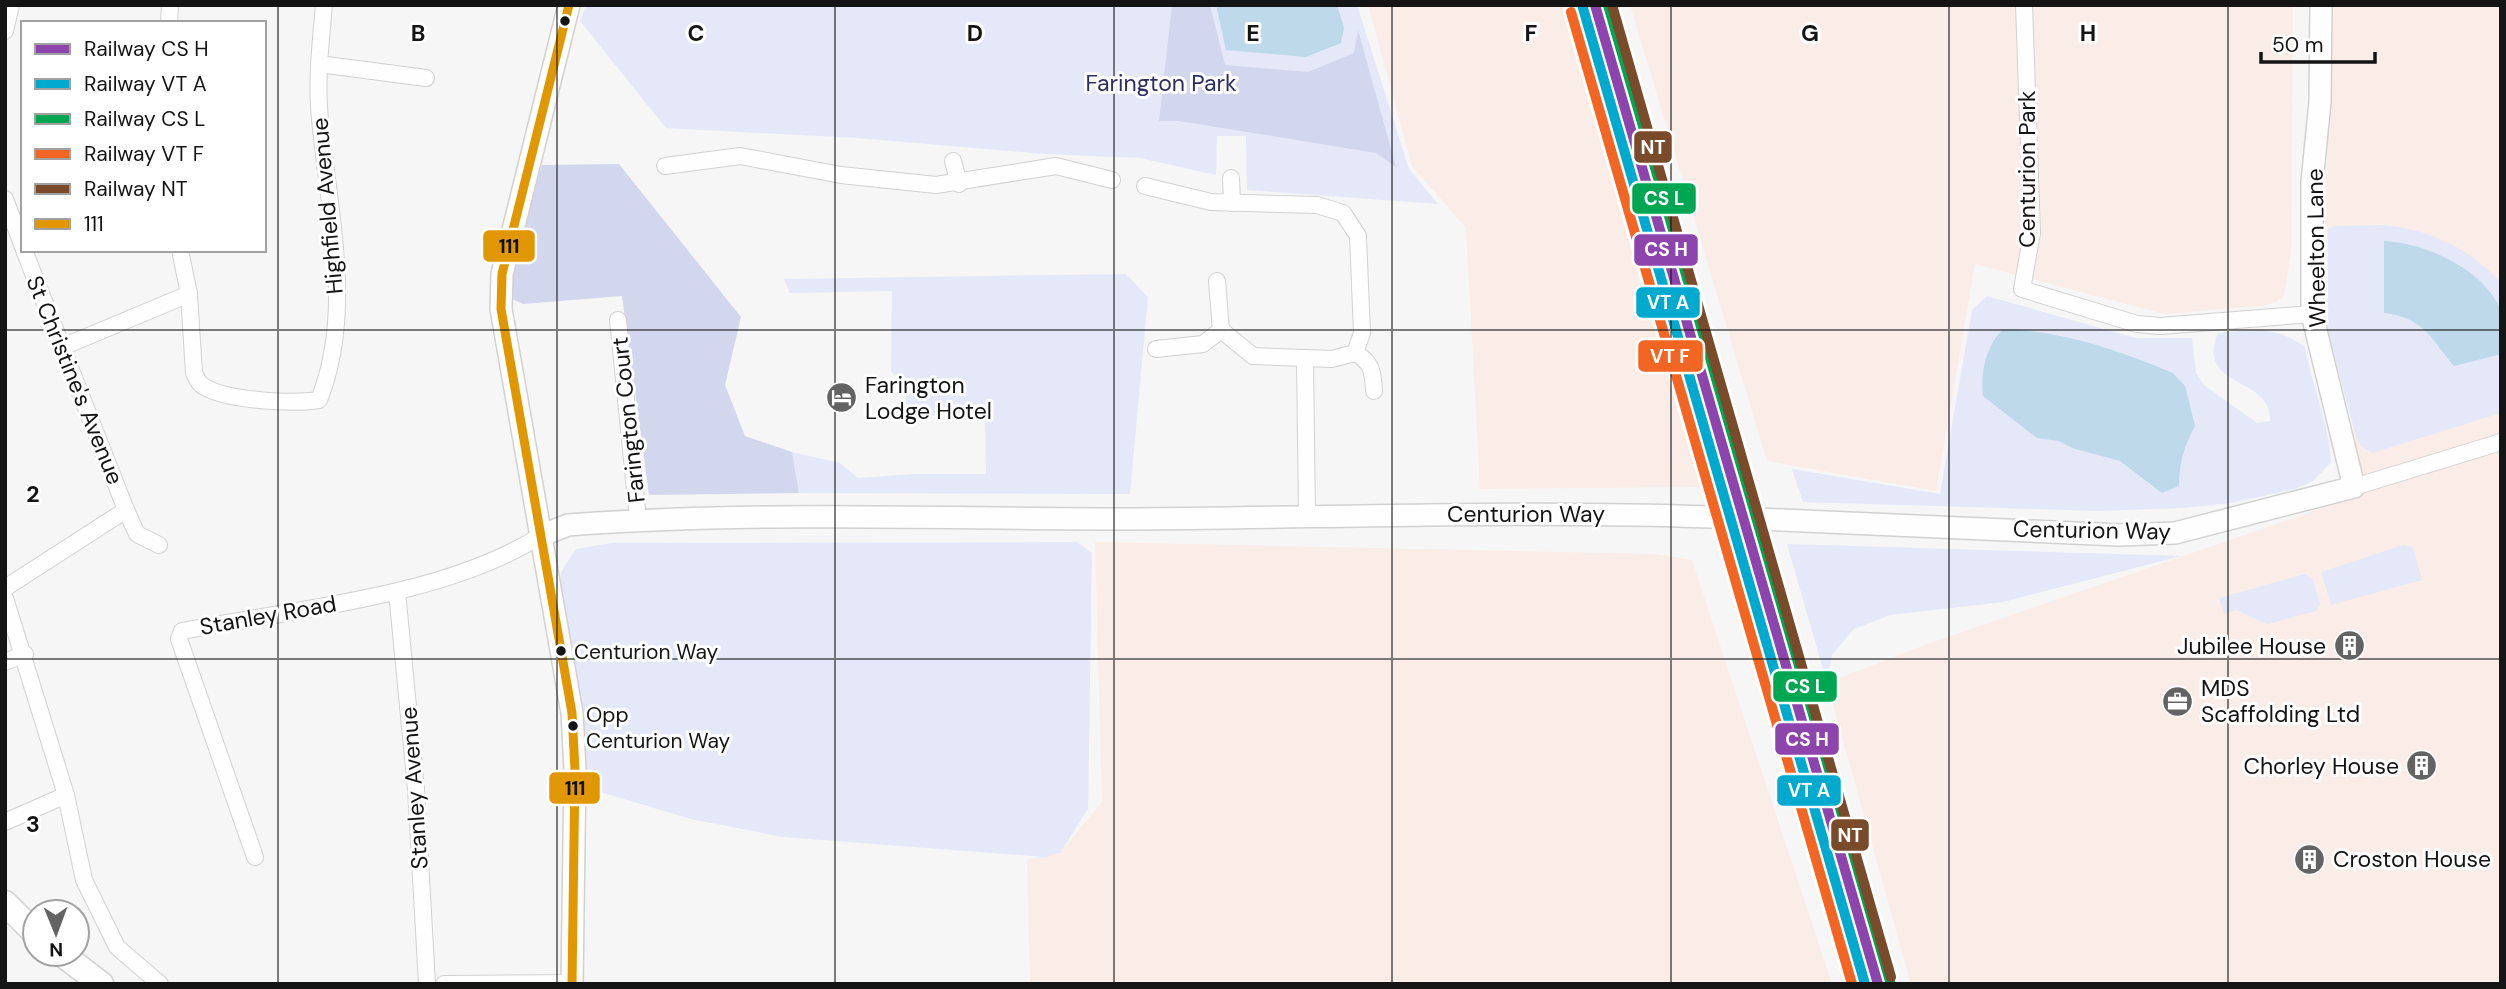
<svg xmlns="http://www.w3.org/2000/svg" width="2506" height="989" font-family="'DM Sans',sans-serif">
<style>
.industrial{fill:#faede7}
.green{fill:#e4e8f9}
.forest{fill:#d3d7ed}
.water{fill:#bdd9ea}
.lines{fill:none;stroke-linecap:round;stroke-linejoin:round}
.street-casing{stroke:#d1d1d1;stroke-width:18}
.secondary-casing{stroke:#d1d1d1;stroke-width:24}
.primary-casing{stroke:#d1d1d1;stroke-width:27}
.street{stroke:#fefefe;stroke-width:16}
.secondary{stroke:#fefefe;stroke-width:21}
.primary{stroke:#fefefe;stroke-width:24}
.rail{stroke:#c5c5c6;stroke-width:4.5}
.secondary-bridge-casing{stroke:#d1d1d1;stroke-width:24;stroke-linecap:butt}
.secondary-bridge{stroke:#fefefe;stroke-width:21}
.bus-1-casing{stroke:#fff;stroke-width:14}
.bus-1{stroke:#e09702;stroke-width:9}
.rail-1-casing{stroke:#fff;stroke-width:16}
.rail-2-casing{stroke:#fff;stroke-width:16}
.rail-3-casing{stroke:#fff;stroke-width:16}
.rail-4-casing{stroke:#fff;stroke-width:16}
.rail-5-casing{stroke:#fff;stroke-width:16}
.rail-1{stroke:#8e44ad;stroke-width:10}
.rail-2{stroke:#00a9ce;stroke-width:10}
.rail-3{stroke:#00a651;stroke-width:10}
.rail-4{stroke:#f26522;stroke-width:10}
.rail-5{stroke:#7a4b2a;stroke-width:10}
.grid{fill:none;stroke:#141415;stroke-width:2;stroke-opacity:0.55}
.bus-dot{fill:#141415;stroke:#fff;stroke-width:2.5}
.labels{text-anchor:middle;stroke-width:6;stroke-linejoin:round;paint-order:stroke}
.bus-label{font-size:21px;fill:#141415;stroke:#fff;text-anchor:start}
.park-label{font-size:23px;fill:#2b3061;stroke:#fff}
.street-label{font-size:23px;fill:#141415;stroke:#fff}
.poi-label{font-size:23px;fill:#141415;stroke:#fff;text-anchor:start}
.grid-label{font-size:23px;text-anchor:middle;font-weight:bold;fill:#141415;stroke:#fff;stroke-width:6;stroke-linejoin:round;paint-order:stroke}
.line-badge{stroke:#fff;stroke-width:2.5}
.badge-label{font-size:19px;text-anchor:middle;font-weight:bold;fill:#fff}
.pale-badge-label{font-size:19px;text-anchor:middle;font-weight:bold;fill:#111}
</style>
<rect width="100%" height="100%" fill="#f6f6f6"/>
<g class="industrial">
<path d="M1368 5H1567L1706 487 1480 489 1466 228 1412 166Z"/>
<path d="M1630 5H2293L2291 252 2284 295 2276 302 2261 306 2164 314 1975 264 1936 491 1767 461Z"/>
<path d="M2333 5H2501V984H1911L1827 683 1930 643 2364 494 2324 245Z"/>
<path d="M1095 542 1655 554 1692 560 1832 984H1030L1027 859 1059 854 1102 802Z"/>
</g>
<g class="green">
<path d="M586 5H1357L1409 169 1438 204 1247 190 1246 136H1217L1216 175 1140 158 1044 154 857 138 666 128 580 21Z"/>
<path d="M2383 225C2431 230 2468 247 2501 283V413L2372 453 2361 446 2356 436 2328 332V229L2335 226Z"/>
<path d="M1126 274 1148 297 1130 494 799 493 792 452 840 463 858 478 913 474H986L985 415 906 416 905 382 891 372 892 291 790 293 784 279Z"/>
<path d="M1987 296 2135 338H2192L2196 373 2204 385 2257 423 2270 421C2274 376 2194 389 2218 333 2255 330 2274 325 2305 347 2312 386 2329 423 2331 462L2313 481 2295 489 2231 503 2183 508 2097 511 1803 502 1792 469 1940 494 1972 310Z"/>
<path d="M1077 542 1092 553 1088 809 1060 853 1045 857 783 837 691 819 590 789 559 589 561 572 576 549 612 543Z"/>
<path d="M1787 544 2181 556 2003 602 1890 615 1854 629 1832 655 1827 683Z"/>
<path d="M2403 545 2413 547 2422 580 2331 605 2321 572Z"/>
<path d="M2305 574 2313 580 2320 604 2316 611 2267 624 2236 610 2224 614 2219 598Z"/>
</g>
<g class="forest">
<path d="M1172 5H1210L1225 65 1308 72 1354 53 1358 30 1396 167 1376 153 1179 121H1159Z"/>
<path d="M619 164 741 317 725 385 745 436 792 452 799 493 649 495 622 296 523 304 506 296 523 220 542 165Z"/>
</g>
<g class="water">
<path d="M1216 5H1337L1344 28 1341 43 1306 57 1226 50Z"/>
<path d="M2384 241C2425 243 2480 268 2499 306 2505 317 2501 341 2501 354L2454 366C2431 339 2425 318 2384 313Z"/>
<path d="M2003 329C2059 330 2122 351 2173 373L2185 386 2195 426C2184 446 2179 463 2179 486L2162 493 2120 461 2072 448 2059 441 2037 438 1983 396C1980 373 1986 346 2003 329Z"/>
</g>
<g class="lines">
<defs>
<g id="street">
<path d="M2024 5 2032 233 2022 289 2137 324 2160 326 2312 314"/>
<path d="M169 23 170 5"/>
<path d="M5 31 11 5"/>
<path d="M319 64 426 78"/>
<path d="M953 161 959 184"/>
<path d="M665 166 740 156 841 175 936 185 1056 166 1112 180"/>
<path d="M1231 178 1232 203"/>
<path d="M1145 186 1211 202 1317 205 1343 213 1358 236 1362 333 1355 353 1332 359 1253 356 1221 330 1217 281"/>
<path d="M5 199 23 247"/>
<path d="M180 250 189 294 194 373C197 378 198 383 203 386 226 401 293 404 319 400 356 308 326 202 319 107 317 73 321 39 324 5"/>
<path d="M618 320 638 520"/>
<path d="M60 348 189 294"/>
<path d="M1156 349 1203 344 1221 330"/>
<path d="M1355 353C1372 362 1373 372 1374 391"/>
<path d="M1305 359 1307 516"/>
<path d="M2354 487 2501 442"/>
<path d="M126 510 137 534 159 545"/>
<path d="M5 588 126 510 24 250"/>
<path d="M397 592 416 789 427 984"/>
<path d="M5 598 66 795 84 880 117 947 160 984"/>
<path d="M5 662 25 654"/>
<path d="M5 822 66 795"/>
<path d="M255 857 179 639 182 631C294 609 443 597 540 536"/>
<path d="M444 984 572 983"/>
</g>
<g id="secondary">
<path d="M569 5 502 274 501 309 572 713 575 770 572 984"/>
<path d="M1782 520 2119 535 2175 533 2354 487 2312 314V182L2320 102 2321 5"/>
<path d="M540 536 568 525C753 511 939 519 1125 519 1321 518 1516 510 1712 517"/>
</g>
<g id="primary">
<path d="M5 903 35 933"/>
<path d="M62 954 101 984"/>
</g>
</defs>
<use href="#street" class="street-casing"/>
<use href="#secondary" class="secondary-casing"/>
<use href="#primary" class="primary-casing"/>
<use href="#street" class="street"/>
<use href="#secondary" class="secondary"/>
<use href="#primary" class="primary"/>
<path class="rail" d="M1610 5 1896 984"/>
<defs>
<path id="secondary-bridge" d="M1712 517 1782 520"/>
</defs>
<use href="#secondary-bridge" class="secondary-bridge-casing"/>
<use href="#secondary-bridge" class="secondary-bridge"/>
<defs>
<path id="bus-1" d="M569 5 502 274 501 309 572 713 575 770 572 984"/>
</defs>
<use href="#bus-1" class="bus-1-casing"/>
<use href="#bus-1" class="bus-1"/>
<defs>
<path id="rail-1" d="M1595 5 1878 984"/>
<path id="rail-2" d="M1583 8 1865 984"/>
<path id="rail-3" d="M1608 5 1890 981"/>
<path id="rail-4" d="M1571 12 1852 984"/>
<path id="rail-5" d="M1612 5 1891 977"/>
</defs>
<use href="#rail-1" class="rail-1-casing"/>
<use href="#rail-2" class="rail-2-casing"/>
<use href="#rail-3" class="rail-3-casing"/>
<use href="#rail-4" class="rail-4-casing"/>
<use href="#rail-5" class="rail-5-casing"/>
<use href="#rail-1" class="rail-1"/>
<use href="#rail-2" class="rail-2"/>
<use href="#rail-3" class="rail-3"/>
<use href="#rail-4" class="rail-4"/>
<use href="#rail-5" class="rail-5"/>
</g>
<path class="grid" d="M278 5V984M557 5V984M835 5V984M1114 5V984M1392 5V984M1671 5V984M1949 5V984M2228 5V984M5 330H2501M5 659H2501"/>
<defs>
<symbol id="hotel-disc" viewBox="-11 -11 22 22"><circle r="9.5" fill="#636364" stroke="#fff"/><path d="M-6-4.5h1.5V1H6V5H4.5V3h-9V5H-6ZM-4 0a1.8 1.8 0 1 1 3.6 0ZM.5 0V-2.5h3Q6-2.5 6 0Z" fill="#fff"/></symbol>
<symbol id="building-disc" viewBox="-11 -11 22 22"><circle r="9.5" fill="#636364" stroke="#fff"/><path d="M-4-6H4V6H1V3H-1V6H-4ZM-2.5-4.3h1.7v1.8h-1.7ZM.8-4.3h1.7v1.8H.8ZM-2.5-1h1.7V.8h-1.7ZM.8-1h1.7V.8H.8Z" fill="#fff"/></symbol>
<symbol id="office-disc" viewBox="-11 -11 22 22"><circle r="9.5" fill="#636364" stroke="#fff"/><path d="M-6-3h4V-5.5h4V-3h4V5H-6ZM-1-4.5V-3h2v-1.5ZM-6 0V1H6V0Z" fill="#fff"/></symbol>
</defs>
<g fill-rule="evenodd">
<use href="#hotel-disc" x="824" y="380" width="35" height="35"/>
<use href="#building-disc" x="2332" y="628" width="35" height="35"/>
<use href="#office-disc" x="2160" y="684" width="35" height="35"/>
<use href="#building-disc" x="2404" y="748" width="35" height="35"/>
<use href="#building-disc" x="2292" y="842" width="35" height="35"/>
</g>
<g class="bus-dot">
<circle cx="565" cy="21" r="6"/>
<circle cx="561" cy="651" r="6"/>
<circle cx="573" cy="726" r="6"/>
</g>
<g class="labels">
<g class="bus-label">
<text x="574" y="659">Centurion Way</text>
<text x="586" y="722">Opp<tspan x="586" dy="26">Centurion Way</tspan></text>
</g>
<g class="park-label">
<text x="1161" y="91">Farington Park</text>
</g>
<g class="street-label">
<text transform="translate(2027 169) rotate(-90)" y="8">Centurion Park</text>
<text transform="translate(327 206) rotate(-95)" y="8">Highfield Avenue</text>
<text transform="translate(2316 248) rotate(-91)" y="8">Wheelton Lane</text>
<text transform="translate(75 380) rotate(68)" y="8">St Christine's Avenue</text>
<text transform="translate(628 420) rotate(-96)" y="8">Farington Court</text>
<text x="1526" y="522">Centurion Way</text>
<text transform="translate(2092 530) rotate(1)" y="8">Centurion Way</text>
<text transform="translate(268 615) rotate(-10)" y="8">Stanley Road</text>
<text transform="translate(414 788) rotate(-94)" y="8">Stanley Avenue</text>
</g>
<g class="poi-label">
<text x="865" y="393">Farington<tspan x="865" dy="26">Lodge Hotel</tspan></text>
<text x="2326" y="654" text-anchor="end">Jubilee House</text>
<text x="2201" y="696">MDS<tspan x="2201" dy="26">Scaffolding Ltd</tspan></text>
<text x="2399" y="774" text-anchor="end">Chorley House</text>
<text x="2333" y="867">Croston House</text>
</g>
</g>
<g class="grid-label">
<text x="418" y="41">B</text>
<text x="696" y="41">C</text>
<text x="975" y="41">D</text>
<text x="1253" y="41">E</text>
<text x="1531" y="41">F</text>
<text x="1810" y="41">G</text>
<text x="2088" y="41">H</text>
<text x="33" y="502">2</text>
<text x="33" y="832">3</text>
</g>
<g class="line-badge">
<rect x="1633" y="130" width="40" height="34" rx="7" fill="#7a4b2a"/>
<rect x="1631" y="182" width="66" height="33" rx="7" fill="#00a651"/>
<rect x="482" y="229" width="54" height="34" rx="7" fill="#e09702"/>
<rect x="1633" y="233" width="66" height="34" rx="7" fill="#8e44ad"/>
<rect x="1635" y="286" width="66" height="33" rx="7" fill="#00a9ce"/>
<rect x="1637" y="339" width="67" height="34" rx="7" fill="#f26522"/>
<rect x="1772" y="670" width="66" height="33" rx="7" fill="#00a651"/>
<rect x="1774" y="722" width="66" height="34" rx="7" fill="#8e44ad"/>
<rect x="548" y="771" width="53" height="34" rx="7" fill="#e09702"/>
<rect x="1776" y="774" width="66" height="33" rx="7" fill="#00a9ce"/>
<rect x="1830" y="818" width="40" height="34" rx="7" fill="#7a4b2a"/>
</g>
<g class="badge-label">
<text x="1653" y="154">NT</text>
<text x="1664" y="205">CS L</text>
<text x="1666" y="256">CS H</text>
<text x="1668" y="309">VT A</text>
<text x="1670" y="363">VT F</text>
<text x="1805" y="693">CS L</text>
<text x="1807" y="746">CS H</text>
<text x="1809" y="797">VT A</text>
<text x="1850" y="842">NT</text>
</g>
<g class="pale-badge-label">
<text x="509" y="253">111</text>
<text x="575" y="795">111</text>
</g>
<rect width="2506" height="989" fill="none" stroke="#141415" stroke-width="14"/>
<rect x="21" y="21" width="245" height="231" fill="#ffffff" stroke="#a1a1a1" stroke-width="2"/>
<rect x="35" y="44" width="35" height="10" fill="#8e44ad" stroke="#a1a1a1" stroke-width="2"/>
<text x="84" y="56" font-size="21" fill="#141415">Railway CS H</text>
<rect x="35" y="79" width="35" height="10" fill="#00a9ce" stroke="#a1a1a1" stroke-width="2"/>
<text x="84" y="91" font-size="21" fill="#141415">Railway VT A</text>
<rect x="35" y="114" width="35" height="10" fill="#00a651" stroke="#a1a1a1" stroke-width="2"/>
<text x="84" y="126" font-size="21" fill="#141415">Railway CS L</text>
<rect x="35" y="149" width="35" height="10" fill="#f26522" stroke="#a1a1a1" stroke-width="2"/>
<text x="84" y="161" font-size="21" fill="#141415">Railway VT F</text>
<rect x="35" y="184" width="35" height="10" fill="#7a4b2a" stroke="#a1a1a1" stroke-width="2"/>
<text x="84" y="196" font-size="21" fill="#141415">Railway NT</text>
<rect x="35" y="219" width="35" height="10" fill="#e09702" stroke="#a1a1a1" stroke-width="2"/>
<text x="84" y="231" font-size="21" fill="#141415">111</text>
<g transform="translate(56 933) rotate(179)"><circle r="33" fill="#ffffff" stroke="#a1a1a1" stroke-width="2"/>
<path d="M0-5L12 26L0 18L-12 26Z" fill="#636364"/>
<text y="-10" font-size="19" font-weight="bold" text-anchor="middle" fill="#141415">N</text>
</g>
<path d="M2261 52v10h114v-10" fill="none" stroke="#141415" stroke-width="3.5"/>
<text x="2272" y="52" font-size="21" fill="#141415" stroke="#ffffff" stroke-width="5" paint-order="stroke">50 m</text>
</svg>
